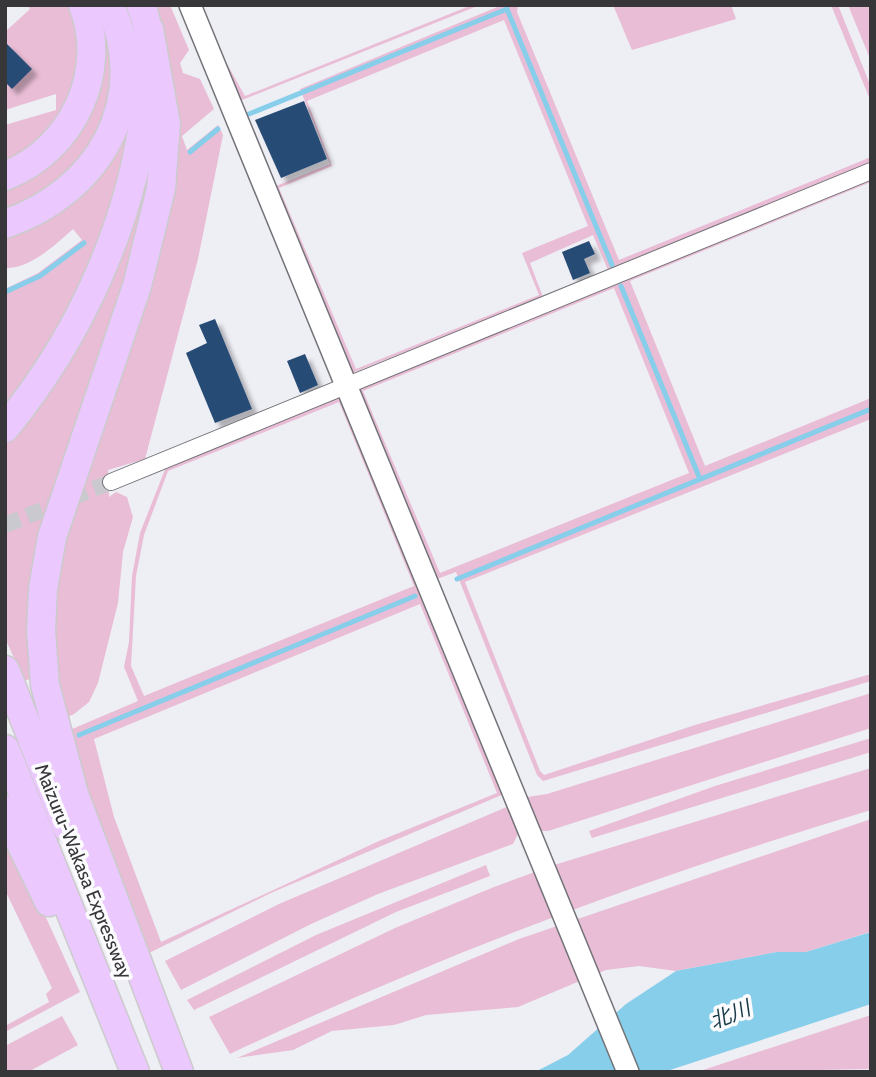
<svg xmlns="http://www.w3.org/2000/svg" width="876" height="1077" font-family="Cabin,'Noto Sans JP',sans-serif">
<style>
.green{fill:#e9bdd5;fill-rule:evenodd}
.water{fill:#86ceea}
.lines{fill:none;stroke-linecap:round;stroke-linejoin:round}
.stream{stroke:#86ceea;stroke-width:5}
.building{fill:#284b75;filter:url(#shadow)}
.street-tunnel{stroke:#c9c9cf;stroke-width:16;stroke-dasharray:16 8;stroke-linecap:butt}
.street-casing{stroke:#737379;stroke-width:18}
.secondary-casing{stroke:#737379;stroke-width:24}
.highway-casing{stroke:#cbcbcc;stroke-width:31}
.street{stroke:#fff;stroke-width:16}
.secondary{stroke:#fff;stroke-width:21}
.highway{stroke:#ebc8fd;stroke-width:28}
.labels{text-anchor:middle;stroke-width:7;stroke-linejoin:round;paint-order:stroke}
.street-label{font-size:19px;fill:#373739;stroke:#fcfcff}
.water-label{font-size:21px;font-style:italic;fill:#1a3c48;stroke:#fcfcff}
</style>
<defs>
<filter id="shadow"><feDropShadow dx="6" dy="6" stdDeviation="2" flood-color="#0004"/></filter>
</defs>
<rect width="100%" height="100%" fill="#eeeef5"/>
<g class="green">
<path d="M27 5H72L80 36 74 90 50 133 5 164V125L56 110V94L5 110V32L30 9Z"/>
<path d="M153 5H170L189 50 180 63 183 73 200 79 214 109 182 136 187 150 218 125 223 135 198 259 145 459 108 470 109 497 116 492 127 497 133 517 123 552 118 603 98 683 89 702 74 714 61 720 52 585 174 93 170 64Z"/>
<path d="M199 5H202L227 64 245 96 472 5H480L242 100 238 99Z"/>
<path d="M502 5H518L517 12 619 260 871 157V163L608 270 593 235 530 263 543 297 352 373 276 186 330 164 300 89ZM504 20 588 226 522 253 539 295 356 369 279 188 332 166 307 101Z"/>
<path d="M613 5H731L736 19 632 50Z"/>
<path d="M831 5H838L871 87V102Z"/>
<path d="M848 5H871V61Z"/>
<path d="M101 17 114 64 103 127 70 176 5 214V186L45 165Z"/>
<path d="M133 103 120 185 80 292 5 412V289L38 273 82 240 73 229C55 245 30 269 5 268V234Z"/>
<path d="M156 159 107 348 34 671 28 680H24L5 638V444L30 412 142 176Z"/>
<path d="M871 178V182L630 281 705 466 871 398V419L465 582 540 771 544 775 695 725 871 674V681L543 781 537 775 456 572 437 579 359 389ZM614 288 689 473 440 573 363 391Z"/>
<path d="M338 396H342L504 794 273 892 141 957 65 732 138 701 124 667 129 642 132 576 140 533 166 467ZM339 402 414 586 144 696 131 666 136 576 144 535 168 471ZM420 604 497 793 379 841 161 942 114 817 94 739Z"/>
<path d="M871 693V728L548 831H540L527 797 547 794Z"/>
<path d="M871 738V752L592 838 589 831 715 786Z"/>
<path d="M871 768V810C651 876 437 956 230 1054L209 1017 395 928 494 887 554 865Z"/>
<path d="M509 806 519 832 513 844 378 894 311 924 181 990 165 961 279 904Z"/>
<path d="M871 819 870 932 806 952H777L676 971 639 966 606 970 518 1007 426 1015 394 1025 332 1031 293 1050 237 1058 519 939Z"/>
<path d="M5 828 80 992 5 1032V1026L49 1002 46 994 52 988 5 890Z"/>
<path d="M486 865 490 876 396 912 194 1010 187 1000 316 935Z"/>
<path d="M871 1015V1069L697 1072Z"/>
<path d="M62 1016 78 1045 28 1072H5V1046Z"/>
</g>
<path class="water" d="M871 932V1004L664 1072H535L568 1055 626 1004 676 971 777 952H806Z"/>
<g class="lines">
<g class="stream">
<path d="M249 114 507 9 612 265"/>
<path d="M190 152 218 129"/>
<path d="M621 286 700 479"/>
<path d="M5 292 40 276 84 243"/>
<path d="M457 579 871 409"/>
<path d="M79 735 415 596"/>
</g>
</g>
<g class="building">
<path d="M5 42 32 69 12 89 5 82Z"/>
<path d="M304 101 327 159 281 178 255 120Z"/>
<path d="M589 241 595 254 584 259 590 273 573 280 562 252Z"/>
<path d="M215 319 252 409 215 423 186 353 207 343 199 325Z"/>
<path d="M305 354 318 385 300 393 287 361Z"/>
</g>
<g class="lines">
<path class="street-tunnel" d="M5 525 111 482"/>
<defs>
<path id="street" d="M111 482 871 171"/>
<path id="secondary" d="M190 5 628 1072"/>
<g id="highway">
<path d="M149 29 166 124 161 189 137 286 52 537 43 589 41 631 45 685 74 794 179 1072"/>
<path d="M5 176C72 150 109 73 83 5"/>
<path d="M5 224C99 192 152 101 110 5"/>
<path d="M5 428C81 336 134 218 146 100 150 67 153 36 141 5"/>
<path d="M5 670 67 827"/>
<path d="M5 749 135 1072"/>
<path d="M5 810 49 902"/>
</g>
</defs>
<use href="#street" class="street-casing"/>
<use href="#secondary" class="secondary-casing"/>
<use href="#highway" class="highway-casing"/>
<use href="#street" class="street"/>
<use href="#secondary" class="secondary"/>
<use href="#highway" class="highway"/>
</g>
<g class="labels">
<g class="street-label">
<text transform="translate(84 871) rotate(68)" y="7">Maizuru-Wakasa Expressway</text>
</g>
<g class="water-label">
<text transform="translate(730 1015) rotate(-22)" y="7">北川</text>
</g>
</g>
<rect width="876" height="1077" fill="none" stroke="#373739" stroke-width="14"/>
</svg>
